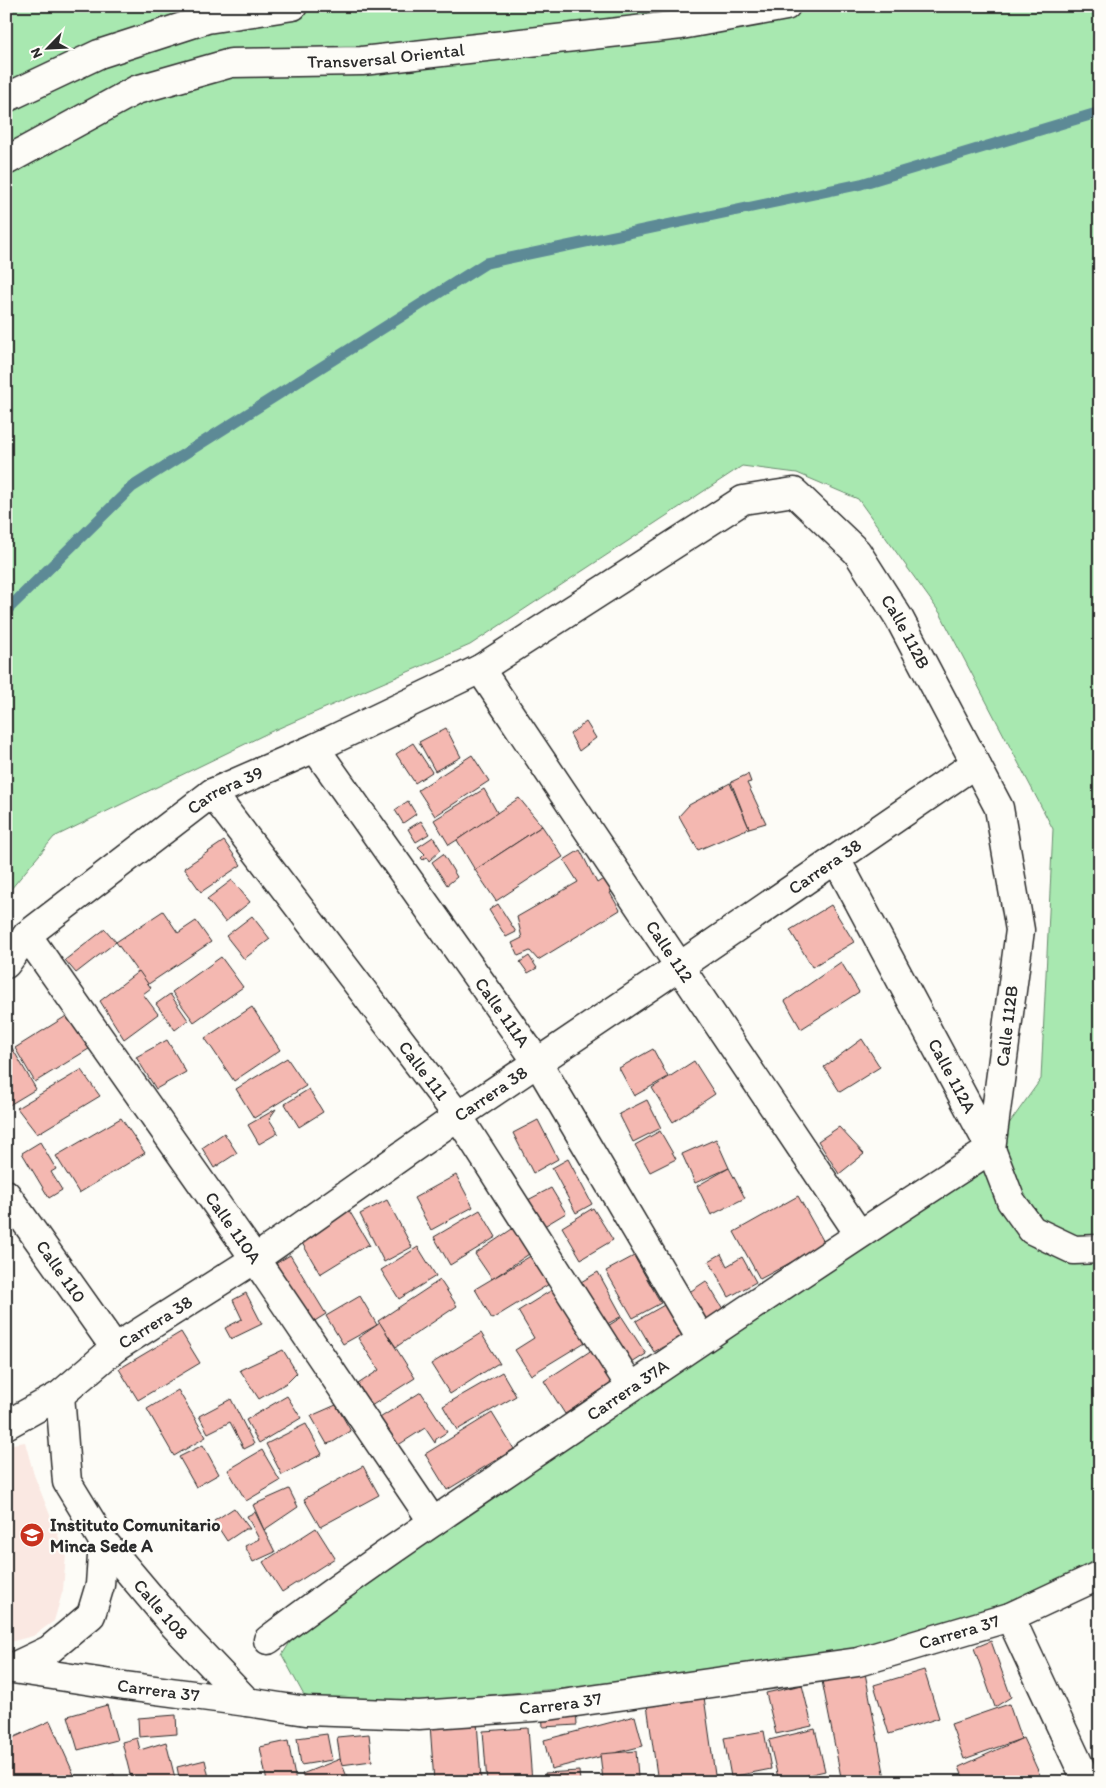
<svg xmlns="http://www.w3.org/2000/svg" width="1106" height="1788" font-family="Itim,sans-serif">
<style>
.built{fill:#fae8e2}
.green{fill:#a8e8b0;stroke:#6a8a6e}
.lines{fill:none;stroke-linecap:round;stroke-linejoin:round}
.stream{stroke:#5d8a96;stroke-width:11}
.building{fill:#f4b8b1;stroke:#2b2b2b}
.street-casing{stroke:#2b2b2b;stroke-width:31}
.secondary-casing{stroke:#2b2b2b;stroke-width:31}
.street{stroke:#fdfcf7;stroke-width:28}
.secondary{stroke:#fdfcf7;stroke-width:28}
.labels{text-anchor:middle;stroke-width:4.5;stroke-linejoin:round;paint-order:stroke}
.street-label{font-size:18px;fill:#2b2b2b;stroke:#fdfcf7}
.poi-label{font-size:18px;font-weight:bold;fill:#2b2b2b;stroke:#fdfcf7;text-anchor:start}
</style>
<rect width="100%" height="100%" fill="#fdfcf7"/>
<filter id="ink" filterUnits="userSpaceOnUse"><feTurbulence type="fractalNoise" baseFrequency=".02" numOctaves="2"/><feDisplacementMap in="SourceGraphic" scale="10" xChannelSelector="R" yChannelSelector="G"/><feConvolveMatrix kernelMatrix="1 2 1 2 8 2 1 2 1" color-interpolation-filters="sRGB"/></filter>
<g filter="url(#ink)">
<path class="built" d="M25 1442 34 1475 66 1555 63 1590 54 1621 33 1636 6 1643V1445Z"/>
<path class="green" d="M6 6H1100V1575L858 1662 422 1701 306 1699 282 1655 302 1623 991 1149 1041 1079 1053 829 940 613 858 499 797 473 742 466 470 645 270 732 54 837 6 895Z"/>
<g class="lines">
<path class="stream" d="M6 611 132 487 486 263 861 184 1100 112"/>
</g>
<g class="building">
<path d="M586 722 596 738 579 751 570 734Z"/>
<path d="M446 728 461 757 435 771 419 742Z"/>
<path d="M413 743 432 772 415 783 396 754Z"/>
<path d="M472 755 489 781 435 816 418 790Z"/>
<path d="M748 774 751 782 747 783 766 823 749 828 731 782Z"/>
<path d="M730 783 749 828 698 850 679 816 689 805Z"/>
<path d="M484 789 498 814 449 845 434 820Z"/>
<path d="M519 798 542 826 475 870 457 840Z"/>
<path d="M408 801 416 814 403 823 395 810Z"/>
<path d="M421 821 429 834 416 842 408 829Z"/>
<path d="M542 826 563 857 496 901 475 870Z"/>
<path d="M433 837 441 850 429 861 427 857 423 860 421 858 425 854 418 847Z"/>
<path d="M224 841 241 865 201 892 184 868Z"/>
<path d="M580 850 597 883 614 872 620 885 610 893 620 910 538 960 530 951 518 956 512 943 522 938 517 917 578 882 564 860Z"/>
<path d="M443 854 457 877 447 885 432 862Z"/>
<path d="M232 880 250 902 225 922 207 899Z"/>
<path d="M498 904 516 932 506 937 489 910Z"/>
<path d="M831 905 854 942 812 967 790 930Z"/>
<path d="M163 911 178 933 196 921 211 942 147 985 116 942Z"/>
<path d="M252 916 270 939 244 959 226 936Z"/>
<path d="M105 929 116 942 76 973 65 960Z"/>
<path d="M529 956 537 968 528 973 520 962Z"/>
<path d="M221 957 243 987 194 1022 172 992Z"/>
<path d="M841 962 859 992 801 1029 785 1001Z"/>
<path d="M139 971 151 988 143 994 158 1014 124 1039 100 1001Z"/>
<path d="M170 994 188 1020 175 1030 156 1004Z"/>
<path d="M252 1007 280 1050 234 1081 205 1038Z"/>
<path d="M76 1010 97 1044 35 1082 15 1048Z"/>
<path d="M862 1039 880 1067 840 1092 824 1067Z"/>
<path d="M167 1040 186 1072 156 1089 136 1057Z"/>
<path d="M12 1048 36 1089 6 1107V1051Z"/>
<path d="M653 1049 668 1077 634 1096 619 1068Z"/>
<path d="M287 1058 306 1086 254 1118 236 1089Z"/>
<path d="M694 1061 715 1094 673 1122 652 1088Z"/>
<path d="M81 1070 100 1096 37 1134 17 1108Z"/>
<path d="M309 1089 323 1112 299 1127 285 1104Z"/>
<path d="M647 1100 661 1128 633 1142 619 1114Z"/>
<path d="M276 1109 269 1119 278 1133 259 1144 248 1125Z"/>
<path d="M121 1118 145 1153 79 1193 56 1156Z"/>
<path d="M538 1120 558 1159 533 1173 513 1133Z"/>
<path d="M839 1127 864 1154 839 1174 818 1141Z"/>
<path d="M660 1131 676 1159 650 1172 635 1145Z"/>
<path d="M224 1133 237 1153 214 1168 202 1148Z"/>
<path d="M716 1139 729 1168 695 1183 682 1154Z"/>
<path d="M40 1142 56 1169 51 1172 62 1190 49 1198 22 1153Z"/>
<path d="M568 1159 592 1204 576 1213 552 1168Z"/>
<path d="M729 1168 745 1198 711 1215 697 1186Z"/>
<path d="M456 1175 473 1207 431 1230 414 1198Z"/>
<path d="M551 1188 566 1213 541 1228 526 1201Z"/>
<path d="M798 1196 825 1244 760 1279 734 1232Z"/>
<path d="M387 1200 412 1247 384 1262 360 1214Z"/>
<path d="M347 1207 370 1246 367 1245 320 1274 298 1236Z"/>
<path d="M593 1208 613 1240 581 1259 562 1227Z"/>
<path d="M480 1210 496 1237 450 1265 434 1237Z"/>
<path d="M515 1227 532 1252 492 1279 475 1254Z"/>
<path d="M418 1247 436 1276 399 1299 381 1270Z"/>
<path d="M534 1254 551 1283 492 1319 475 1289Z"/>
<path d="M721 1254 727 1266 742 1257 756 1282 729 1297 709 1261Z"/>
<path d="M290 1255 326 1314 305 1327 272 1266Z"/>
<path d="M634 1256 661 1303 633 1318 606 1271Z"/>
<path d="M598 1272 622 1316 598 1329 574 1286Z"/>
<path d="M440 1280 457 1306 396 1347 378 1321Z"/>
<path d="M706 1281 723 1309 699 1325 682 1297Z"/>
<path d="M560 1285 595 1336 531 1375 515 1350 534 1338 518 1311Z"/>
<path d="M246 1293 262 1324 231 1339 225 1328 242 1319 233 1300Z"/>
<path d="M360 1296 377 1325 343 1344 326 1316Z"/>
<path d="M666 1304 684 1335 654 1352 636 1321Z"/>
<path d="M622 1317 646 1354 624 1368 600 1331Z"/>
<path d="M380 1323 415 1378 371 1406 358 1384 379 1370 358 1338Z"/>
<path d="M181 1332 200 1363 138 1400 119 1369Z"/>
<path d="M481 1333 500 1364H497L450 1394 431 1364Z"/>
<path d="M598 1346 619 1378 565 1414 544 1381Z"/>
<path d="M283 1350 297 1373 288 1382 259 1399 240 1370Z"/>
<path d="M502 1372 516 1396 457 1430 443 1406Z"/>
<path d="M178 1390 206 1437 174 1456 147 1409Z"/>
<path d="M421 1392 447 1432 436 1439 435 1443 425 1428 392 1449 375 1421Z"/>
<path d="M287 1396 301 1418 259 1443 246 1420Z"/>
<path d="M231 1399 254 1444 244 1449 230 1422 208 1433 199 1416Z"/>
<path d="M336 1405 351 1431 333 1442 327 1444 311 1416Z"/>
<path d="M492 1413 514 1449 447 1490 425 1454Z"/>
<path d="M306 1424 322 1454 282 1475 266 1444Z"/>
<path d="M203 1445 219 1474 196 1487 179 1457Z"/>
<path d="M262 1450 280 1481 246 1501 228 1470Z"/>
<path d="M363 1466 379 1495 320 1527 304 1499Z"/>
<path d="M289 1489 298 1507 264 1530 253 1505Z"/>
<path d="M234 1508 250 1529H245L227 1541 214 1521Z"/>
<path d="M255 1512 275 1552 253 1562 245 1546 259 1539 247 1516Z"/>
<path d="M316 1528 335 1558 282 1592 263 1562Z"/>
<path d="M991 1641 1011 1697 995 1707 974 1648Z"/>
<path d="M924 1670 939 1718 889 1734 874 1685Z"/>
<path d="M865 1673 885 1778 865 1782H842L822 1681Z"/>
<path d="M802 1685 812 1726 776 1734 766 1693Z"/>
<path d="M704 1697 716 1782H658L647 1705Z"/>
<path d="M1009 1704 1021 1739 964 1759 951 1724Z"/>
<path d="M107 1705 117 1740 78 1750 68 1716Z"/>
<path d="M576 1706 577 1725 543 1727 542 1708Z"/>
<path d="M176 1715 177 1734 139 1737 138 1718Z"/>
<path d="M635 1716 643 1746 551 1769 544 1740Z"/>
<path d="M50 1721 75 1777 65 1782H11L6 1771V1741Z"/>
<path d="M477 1721 481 1780 434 1782 430 1724Z"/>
<path d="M528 1728 532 1782H487L483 1731Z"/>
<path d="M815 1729 825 1771 779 1782 769 1740Z"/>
<path d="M764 1731 771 1769 731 1777 724 1738Z"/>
<path d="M327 1734 332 1760 301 1765 297 1738Z"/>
<path d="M369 1734 372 1761 341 1765 337 1737Z"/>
<path d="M137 1738 140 1750 166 1742 176 1782H132L122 1742Z"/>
<path d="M1023 1738 1040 1775 1025 1782H965L959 1767Z"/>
<path d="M288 1741 296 1782H267L260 1747Z"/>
<path d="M636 1751 638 1777 603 1780 600 1754Z"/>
<path d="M1100 1755V1782L1085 1761Z"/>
<path d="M340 1759 349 1782H305L302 1774Z"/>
<path d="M205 1760 210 1782H180L177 1767Z"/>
<path d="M579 1771 580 1782H546L545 1773Z"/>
<path d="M114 1774 116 1782H84Z"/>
</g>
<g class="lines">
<defs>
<g id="street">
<path id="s1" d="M480 669 859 1234"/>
<path id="s2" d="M315 748 538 1063 701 1339"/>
<path id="s3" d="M212 793 458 1116 631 1387"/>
<path id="s4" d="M836 859 991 1149 1011 1201 1032 1230 1074 1250 1100 1249"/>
<path id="s5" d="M27 935 255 1259 433 1522"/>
<path id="s6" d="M6 964 27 935 212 793 315 748 480 669 743 500 794 492 857 552 899 618 999 808 1020 930 991 1149"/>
<path id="s7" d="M6 1194 115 1348"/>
<path id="s8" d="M60 1395 67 1482 103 1541 173 1624 247 1702"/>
<path id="s9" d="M6 1425 60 1395 115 1348 255 1259 458 1116 680 966 976 763"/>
<path d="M1010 1617 1087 1782"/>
<path id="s10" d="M268 1640C364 1567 464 1501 563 1434 705 1337 847 1242 991 1149"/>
<path d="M11 1668 49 1650 91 1615 100 1585 103 1541"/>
</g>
<g id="secondary">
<path d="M6 98 99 54 207 19 293 6"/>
<path id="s11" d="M6 161 136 90 231 63 362 61 681 25 786 6"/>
<path id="s12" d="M6 1668 125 1686 247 1702 306 1711 419 1715 548 1706 858 1662 1010 1617 1100 1575"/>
</g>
</defs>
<use href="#street" class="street-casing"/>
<use href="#secondary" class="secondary-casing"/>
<use href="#street" class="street"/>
<use href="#secondary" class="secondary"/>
</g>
</g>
<defs>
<symbol id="school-disc" viewBox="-11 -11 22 22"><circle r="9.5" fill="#c8321e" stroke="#fdfcf7"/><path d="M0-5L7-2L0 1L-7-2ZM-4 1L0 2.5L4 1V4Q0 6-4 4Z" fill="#fff"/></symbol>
</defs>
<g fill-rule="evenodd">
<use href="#school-disc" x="18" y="1521" width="28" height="28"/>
</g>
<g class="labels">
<g class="street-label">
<text dy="6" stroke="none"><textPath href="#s11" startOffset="402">Transversal Oriental</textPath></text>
<text dy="6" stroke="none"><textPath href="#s6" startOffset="1109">Calle 112B</textPath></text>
<text dy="6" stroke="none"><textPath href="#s6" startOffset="282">Carrera 39</textPath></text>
<text dy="6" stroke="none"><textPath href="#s9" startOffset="992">Carrera 38</textPath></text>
<text dy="6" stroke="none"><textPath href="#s1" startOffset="340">Calle 112</textPath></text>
<text dy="6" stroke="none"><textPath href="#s2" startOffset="324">Calle 111A</textPath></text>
<text transform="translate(1007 1026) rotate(-83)" y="6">Calle 112B</text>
<text dy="6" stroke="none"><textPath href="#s3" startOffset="349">Calle 111</textPath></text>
<text dy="6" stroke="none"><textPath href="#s4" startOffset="246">Calle 112A</textPath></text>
<text dy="6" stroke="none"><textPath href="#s9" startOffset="588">Carrera 38</textPath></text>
<text dy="6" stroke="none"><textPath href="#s5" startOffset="358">Calle 110A</textPath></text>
<text dy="6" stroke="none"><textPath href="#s7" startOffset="95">Calle 110</textPath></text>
<text dy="6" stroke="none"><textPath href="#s9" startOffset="182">Carrera 38</textPath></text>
<text dy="6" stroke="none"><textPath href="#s10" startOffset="438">Carrera 37A</textPath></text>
<text dy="6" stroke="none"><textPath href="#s8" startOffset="246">Calle 108</textPath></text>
<text dy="6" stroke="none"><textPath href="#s12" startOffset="964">Carrera 37</textPath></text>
<text dy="6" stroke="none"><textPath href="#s12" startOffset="154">Carrera 37</textPath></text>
<text dy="6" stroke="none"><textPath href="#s12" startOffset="558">Carrera 37</textPath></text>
</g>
<g class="poi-label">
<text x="50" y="1531">Instituto Comunitario<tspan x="50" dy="21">Minca Sede A</tspan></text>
</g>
</g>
<rect width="1106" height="1788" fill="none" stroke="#fdfcf7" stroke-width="25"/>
<rect x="12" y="12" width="1081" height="1763" fill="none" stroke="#2b2b2b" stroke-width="2" filter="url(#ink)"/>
<g transform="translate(48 48) rotate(246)" stroke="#fdfcf7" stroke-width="4" paint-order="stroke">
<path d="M0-4L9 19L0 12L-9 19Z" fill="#2b2b2b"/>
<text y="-8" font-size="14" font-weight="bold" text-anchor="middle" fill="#2b2b2b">N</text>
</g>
</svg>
